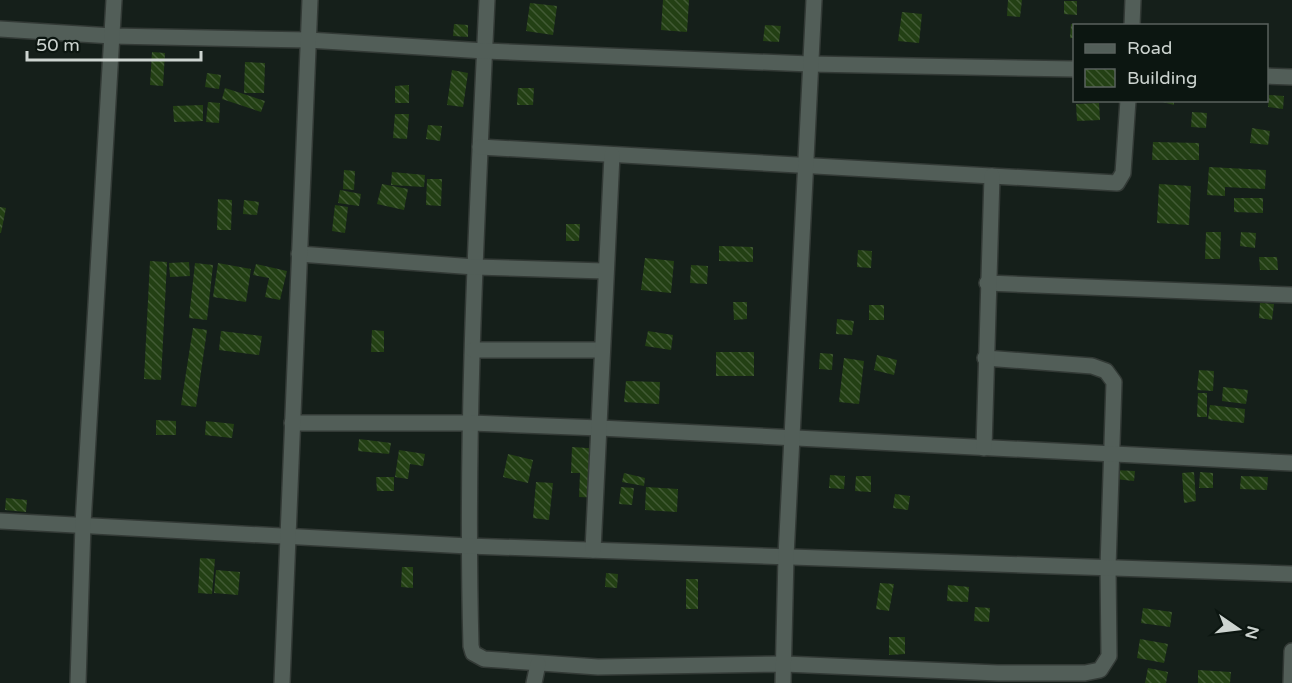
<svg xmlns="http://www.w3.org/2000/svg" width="1292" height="683" font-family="'Varela Round',sans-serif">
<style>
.building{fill:url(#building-back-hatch)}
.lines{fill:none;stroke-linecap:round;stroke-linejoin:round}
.minor-casing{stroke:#333a36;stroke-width:18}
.minor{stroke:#525e58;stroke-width:15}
</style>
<defs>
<pattern id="building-back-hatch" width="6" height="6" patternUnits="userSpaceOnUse" patternTransform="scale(1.5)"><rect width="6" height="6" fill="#234014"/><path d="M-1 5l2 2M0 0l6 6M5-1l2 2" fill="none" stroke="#425b35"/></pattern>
</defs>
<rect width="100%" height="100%" fill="#151f1a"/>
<g class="building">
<path d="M663 0H689L687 32 661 30Z"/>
<path d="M1008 0H1022L1020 17 1007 16Z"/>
<path d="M1064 1H1077V15L1064 14Z"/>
<path d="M530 3 557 6 553 35 526 31Z"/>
<path d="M902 12 922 14 919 43 898 41Z"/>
<path d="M454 24 468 25V37L453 36Z"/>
<path d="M1071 24H1074V38H1070Z"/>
<path d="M765 25 781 26 779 42 763 41Z"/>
<path d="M152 52 165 53 163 86 150 85Z"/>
<path d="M245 62 265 63 264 93H244Z"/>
<path d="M452 70 468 73 463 107 447 105Z"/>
<path d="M207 73 221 75 219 89 205 87Z"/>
<path d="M409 85V103H395V86Z"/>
<path d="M225 88 265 101 261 112 222 99Z"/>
<path d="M518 88H534L533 105H517Z"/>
<path d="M1269 95 1284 96 1283 109 1268 107Z"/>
<path d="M1155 100H1174V105Z"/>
<path d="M208 102 220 103 219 123 206 122Z"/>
<path d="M1099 103 1100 120 1077 121 1076 104Z"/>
<path d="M203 105V121L174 122 173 106Z"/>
<path d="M1192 112 1207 113 1206 128 1191 127Z"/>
<path d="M395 114H409L407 139 393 138Z"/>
<path d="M428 125 442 126 440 141 426 139Z"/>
<path d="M1252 128 1270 131 1268 145 1250 143Z"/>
<path d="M1153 142 1199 143V160H1152Z"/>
<path d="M1209 167 1266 170 1265 189 1225 187V196L1207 195Z"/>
<path d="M344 170 355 171 354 190 343 189Z"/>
<path d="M392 172 425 175 424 187 391 185Z"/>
<path d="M427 179H442L441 206 426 205Z"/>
<path d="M382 184 408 189 404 210 377 204Z"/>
<path d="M1159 184 1191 186 1189 225 1157 223Z"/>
<path d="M340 190 361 194 359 206 338 203Z"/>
<path d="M1234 198H1263V213L1234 212Z"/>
<path d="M218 199 232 200 231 230H217Z"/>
<path d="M244 200 259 202 257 215 243 214Z"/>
<path d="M335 205 348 207 345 233 332 231Z"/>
<path d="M0 207 6 208 1 233H0Z"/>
<path d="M566 224H580L579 241H566Z"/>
<path d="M1206 232H1221L1220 259H1205Z"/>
<path d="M1241 232 1256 233 1255 248 1240 246Z"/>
<path d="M719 246 753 247V262L719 261Z"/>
<path d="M858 250 872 251 871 268 857 267Z"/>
<path d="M1259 257H1277L1278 270H1260Z"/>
<path d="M645 258 674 261 671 293 641 290Z"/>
<path d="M150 261 167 262 161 380 144 379Z"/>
<path d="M189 262 190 276 170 277 169 263Z"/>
<path d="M195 263 213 265 207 320 189 318Z"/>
<path d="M218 263 251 269 246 302 213 297Z"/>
<path d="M256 264 287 271 280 300 265 297 269 278 253 275Z"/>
<path d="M691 265 708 266 707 284 690 283Z"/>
<path d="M733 302H747V319L734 320Z"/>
<path d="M1260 303 1274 304 1272 320 1259 318Z"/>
<rect x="869" y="305" width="15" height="15"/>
<path d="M837 319 854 321 852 335 836 334Z"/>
<path d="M193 328 207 330 196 407 181 405Z"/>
<path d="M372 330 384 331V352H371Z"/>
<path d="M221 331 262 336 259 355 219 350Z"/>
<path d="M648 331 673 335 671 350 645 346Z"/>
<rect x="716" y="352" width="38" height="24"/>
<path d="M820 353 833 354 832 370 819 369Z"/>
<path d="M877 355 897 360 894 375 874 370Z"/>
<path d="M844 358 864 361 859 404 839 402Z"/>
<path d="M1199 370 1214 371 1213 391 1197 390Z"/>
<path d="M626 381 660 382 659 404 624 402Z"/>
<path d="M1223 387 1248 390 1246 404 1222 401Z"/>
<path d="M1198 393H1207V417H1197Z"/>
<path d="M1210 405 1245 409 1244 423 1208 419Z"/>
<path d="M156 420 176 421V435H156Z"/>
<path d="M206 421 234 424 232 438 205 435Z"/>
<path d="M359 439 391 443 389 454 358 451Z"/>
<path d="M572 447 602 449 600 498 579 497 580 473H571Z"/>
<path d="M399 450 425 454 423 466 410 464 408 479 395 477Z"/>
<path d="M508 454 533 460 528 483 503 477Z"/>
<path d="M1115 470 1135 471 1134 481 1115 479Z"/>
<path d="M1194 472 1196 501 1184 503 1182 473Z"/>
<path d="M1200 472 1213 473V488H1199Z"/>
<path d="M624 473 645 478 644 486 622 482Z"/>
<path d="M830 475 845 476 844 489 829 488Z"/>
<path d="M856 476H871V492L855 491Z"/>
<path d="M1241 476 1268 477 1267 490 1240 489Z"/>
<path d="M376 477H394V491H377Z"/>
<path d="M536 482 553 483 549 520 533 518Z"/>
<path d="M621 487 634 488 632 505 619 504Z"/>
<path d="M646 487 678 489 677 512 645 510Z"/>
<path d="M895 494 910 496 908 510 893 508Z"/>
<path d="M6 498 27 500 26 512 5 510Z"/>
<path d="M200 558 215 559 212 594 198 593Z"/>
<path d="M402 567H413V588L401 587Z"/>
<path d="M216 570 240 572 238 595 214 593Z"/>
<path d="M606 573 618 574 617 588 605 587Z"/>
<rect x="686" y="579" width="12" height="30"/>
<path d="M880 583 894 584 889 611 876 609Z"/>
<path d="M948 585 969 587 968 602 947 601Z"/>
<path d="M975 607 990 608 989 622 974 621Z"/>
<path d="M1143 608 1172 612 1170 627 1141 623Z"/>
<path d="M889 637H905V654L889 655Z"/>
<path d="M1140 639 1168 644 1164 663 1137 658Z"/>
<path d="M1148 668 1168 672 1166 683H1145Z"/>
<path d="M1198 670 1231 672 1230 683H1198Z"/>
</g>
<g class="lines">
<defs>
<g id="minor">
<path d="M487 0C477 215 465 430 471 646L473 653 484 659 598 667 784 664 998 673H1085L1100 670 1109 656 1108 567 1114 382 1106 371 1092 366 985 358"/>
<path d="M1132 26 1133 0"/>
<path d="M0 29 112 36 308 40 485 51 810 64 1074 69"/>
<path d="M1266 76 1292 77"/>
<path d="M480 147 1117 183 1123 173 1128 100"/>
<path d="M299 254 475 267 604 271"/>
<path d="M987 283 1292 295"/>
<path d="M473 350H602"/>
<path d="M292 423H471L600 428 1292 463"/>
<path d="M984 448 992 176"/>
<path d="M0 521 468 546 1292 574"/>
<path d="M593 550 612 155"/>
<path d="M78 683 83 524 114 0"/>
<path d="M282 683 310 0"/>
<path d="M534 683 538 664"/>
<path d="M783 683 786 556 814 0"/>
<path d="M1291 683 1292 651"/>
</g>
</defs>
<use href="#minor" class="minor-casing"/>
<use href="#minor" class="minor"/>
</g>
<rect x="1073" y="24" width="195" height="78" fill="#0c1611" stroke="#59625d" stroke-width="1.5"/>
<rect x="1085" y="44" width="30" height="9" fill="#525e58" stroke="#59625d" stroke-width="1.5"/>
<text x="1127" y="54" font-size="18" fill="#cdd4d0">Road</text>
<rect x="1085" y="69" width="30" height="18" fill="url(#building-back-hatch)" stroke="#59625d" stroke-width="1.5"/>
<text x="1127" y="84" font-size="18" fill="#cdd4d0">Building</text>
<g transform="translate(1238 629) rotate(104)" stroke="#0c1611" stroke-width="4.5" paint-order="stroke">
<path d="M0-4.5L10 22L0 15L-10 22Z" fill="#cdd4d0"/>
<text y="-9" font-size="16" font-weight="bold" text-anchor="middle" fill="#cdd4d0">N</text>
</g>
<path d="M27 51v9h174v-9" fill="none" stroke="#cdd4d0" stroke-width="3"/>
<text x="36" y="51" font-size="18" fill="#cdd4d0" stroke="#0c1611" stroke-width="4.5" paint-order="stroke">50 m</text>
</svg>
